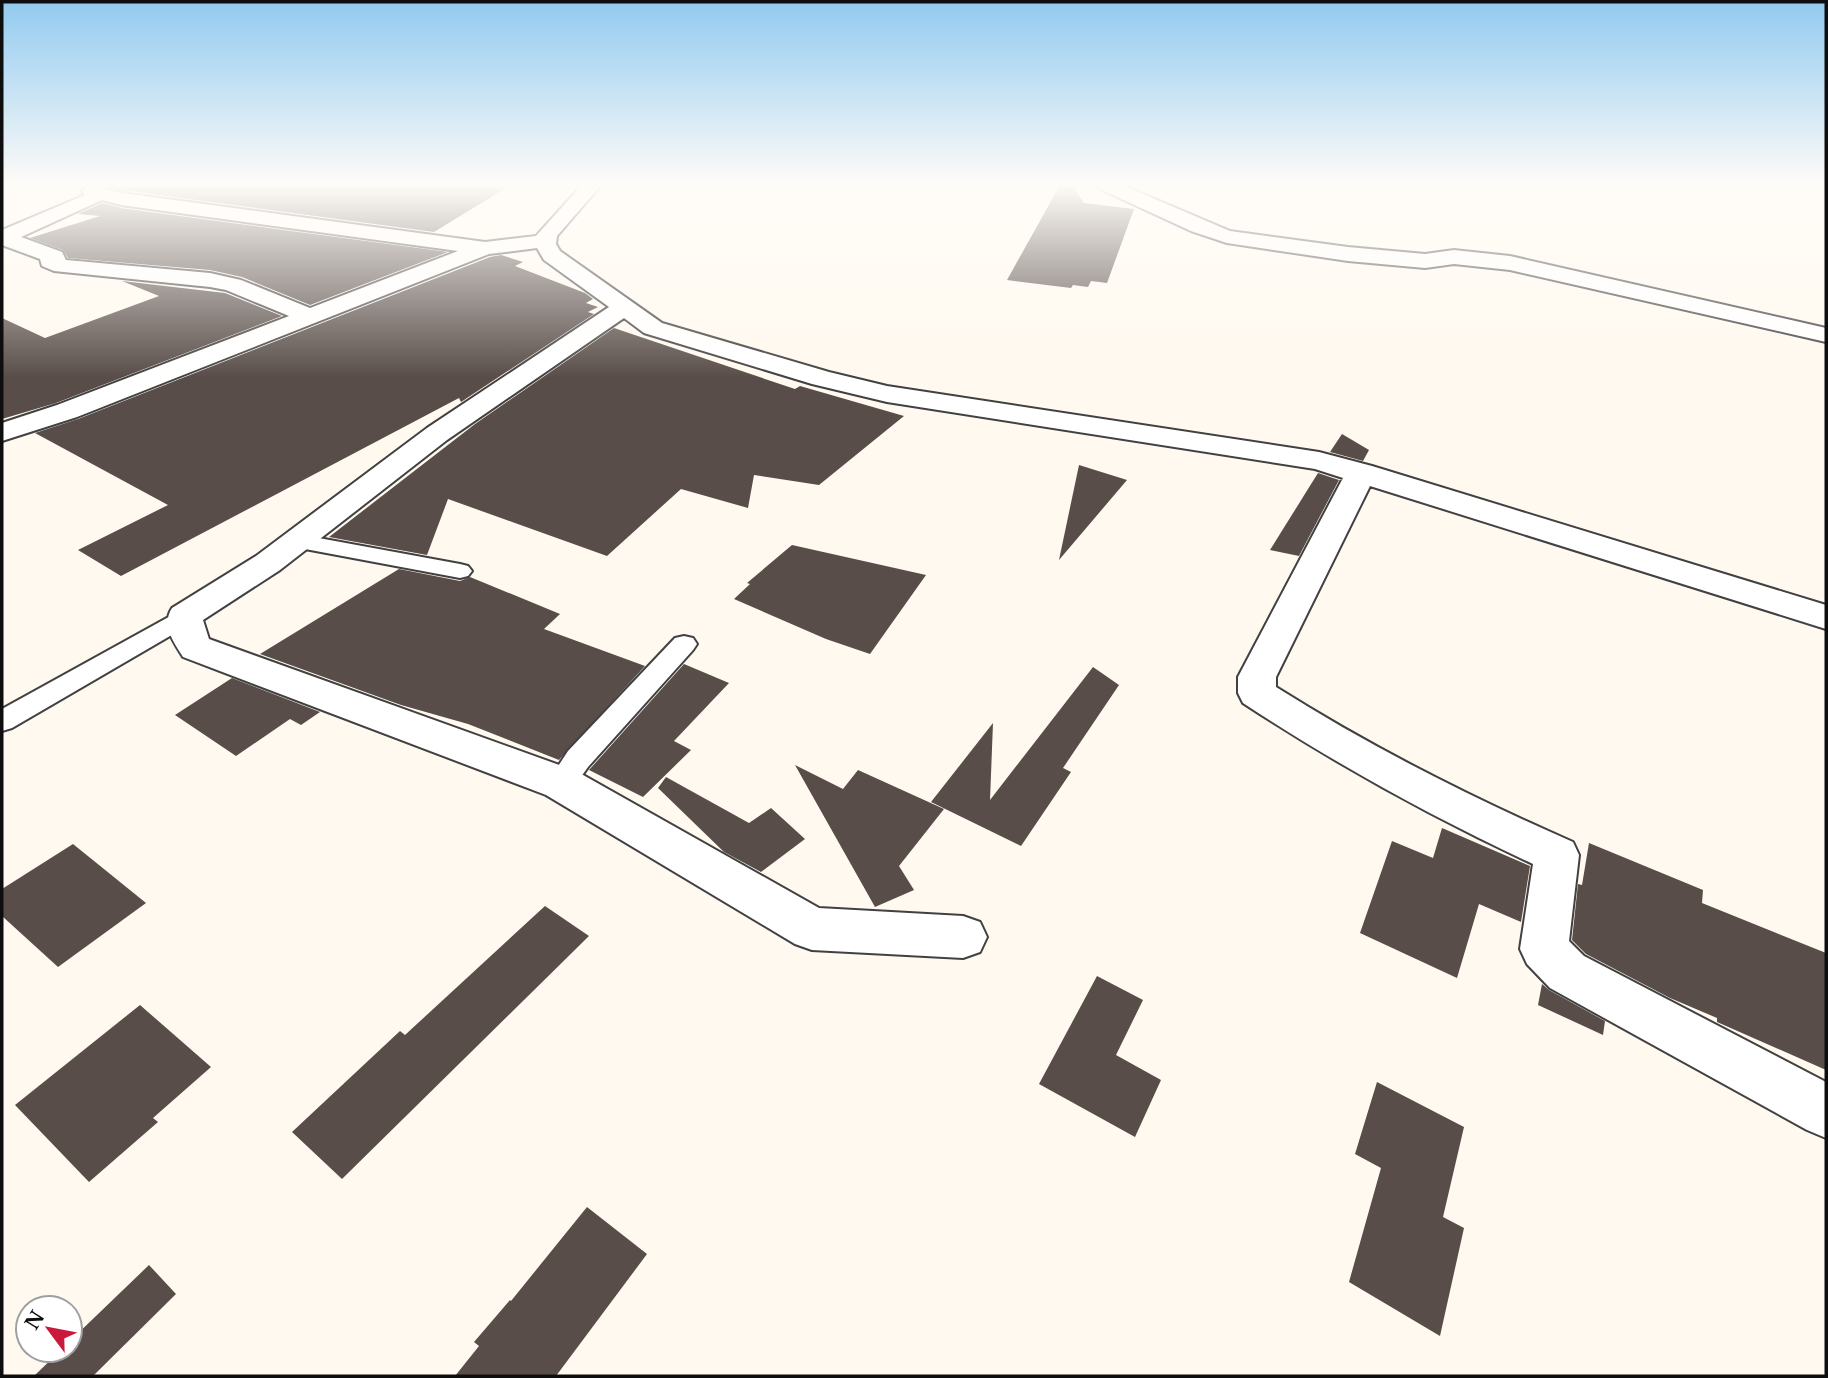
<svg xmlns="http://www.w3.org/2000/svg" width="1828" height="1378" font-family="'Libre Baskerville',serif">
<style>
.building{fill:#584d49}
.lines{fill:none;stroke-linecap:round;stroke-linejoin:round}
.service-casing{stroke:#414141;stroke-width:4}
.minor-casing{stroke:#414141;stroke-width:4}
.service{fill:#fff;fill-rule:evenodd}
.minor{fill:#fff;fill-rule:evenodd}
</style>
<rect width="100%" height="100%" fill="#fff9ef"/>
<g class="building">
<path d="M110 185H511L434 232 122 190 109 187Z"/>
<path d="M1060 185H1072L1084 203 1134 209 1107 283 1091 281 1088 287 1073 285 1071 288 1007 280Z"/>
<path d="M102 203 121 208 448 252 310 305 242 277 210 270 68 258 63 250 30 238 100 216 78 214Z"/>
<path d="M501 255 523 262 515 266 585 293 593 299 586 303 598 307 588 312 594 314 461 402 459 398 121 576 78 550 168 505 35 433 78 419 490 257Z"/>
<path d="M122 281 225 293 282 316 56 403 2 419V318L45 338 159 296Z"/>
<path d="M614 328 795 389 800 386 904 416 819 485 754 475 748 508 681 489 607 556 448 499 427 555 329 537 475 424Z"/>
<path d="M1342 434 1369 450 1363 461 1330 452Z"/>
<path d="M1079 465 1127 480 1059 560Z"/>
<path d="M1318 473 1339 480 1299 556 1270 550Z"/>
<path d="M792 545 926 575 870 654 826 639 734 599 750 584 747 583Z"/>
<path d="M399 569 460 581 470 577 560 614 544 629 645 666 559 760 468 724 401 705 260 654Z"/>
<path d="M684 664 729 683 674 741 691 750 643 797 589 770Z"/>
<path d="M1093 667 1119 685 1063 768 1071 772 1021 846 931 802 993 723 990 800Z"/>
<path d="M232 678 320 712 301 725 290 719 236 756 175 715Z"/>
<path d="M795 765 843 789 858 770 944 809 899 866 914 890 875 907Z"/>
<path d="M666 777 749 823 771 808 805 839 761 872 724 852 658 788Z"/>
<path d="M1442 828 1530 866 1521 922 1479 904 1457 978 1360 933 1392 841 1433 858Z"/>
<path d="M1589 843 1703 890 1702 903 1826 953V1070L1717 1022V1018L1670 998 1586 954 1572 940 1578 884 1582 885Z"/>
<path d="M73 844 146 903 58 967 2 916V889Z"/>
<path d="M545 906 589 936 342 1179 292 1132 400 1031 405 1035Z"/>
<path d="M1097 976 1143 1000 1116 1055 1161 1080 1135 1137 1039 1084Z"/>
<path d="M1542 984 1549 990 1605 1021 1603 1035 1538 1005Z"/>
<path d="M140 1005 211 1067 153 1118 158 1122 89 1182 15 1105Z"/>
<path d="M1377 1082 1464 1127 1443 1217 1464 1228 1440 1336 1349 1282 1381 1168 1355 1154Z"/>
<path d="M587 1207 647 1254 556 1376H455L479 1346 474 1342 510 1300 511 1301Z"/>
<path d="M149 1265 176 1294 93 1376H34L61 1350H70V1341Z"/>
</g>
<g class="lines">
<defs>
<g id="service">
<path d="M297 534 460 564 468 566 472 571 468 576 460 578 289 546 286 541 289 536Z"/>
<path d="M185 608 194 610 197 616 194 622 12 728 2 731V709Z"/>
<path d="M684 636 693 638 697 644 693 650 588 767 571 791 561 794 551 791 547 783 568 751 675 638Z"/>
</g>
<g id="minor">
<path d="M87 185H107L105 189 122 193 485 242 536 236 582 185H601L557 236 556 244 560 251 662 323 829 372 887 386 1319 452 1372 466 1826 605V629L1370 486 1276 677V687C1371 747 1470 797 1573 842L1579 855 1569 941 1584 956 1826 1082V1138L1807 1130 1550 988 1527 964 1520 949 1533 864C1432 817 1336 764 1243 703L1238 693V677L1343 478 1315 469 887 402 812 384 644 333 624 318 447 440 280 570 203 620 209 639 576 771 819 908 963 916 980 922 987 937 980 952 963 958 812 950 795 944 546 795 183 657C173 641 161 625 172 608L256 556 427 428 609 307 544 260 537 248 489 254 77 417 2 441V423L57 405 289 316 226 290 210 287 54 271 42 266 40 259 2 245V230L85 195 82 191ZM102 200 121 205 458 251 310 308 241 280 210 273 66 260 62 252 21 237Z"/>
<path d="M1097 185H1122L1230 231 1348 247 1425 254 1454 250 1510 256 1826 328V342L1510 270 1454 264 1425 268 1348 261 1227 243 1191 231 1100 189Z"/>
</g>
</defs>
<use href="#service" class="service-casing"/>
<use href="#minor" class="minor-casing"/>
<use href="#service" class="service"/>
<use href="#minor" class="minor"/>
</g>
<linearGradient id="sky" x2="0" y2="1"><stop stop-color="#91caf0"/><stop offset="0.49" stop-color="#fffcf8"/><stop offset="1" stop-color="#fffcf8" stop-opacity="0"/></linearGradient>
<rect width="1828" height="378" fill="url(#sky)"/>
<rect width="1828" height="1378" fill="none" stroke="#0e0e0e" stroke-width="7"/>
<g transform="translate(49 1329) rotate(302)"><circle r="33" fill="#ffffff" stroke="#9f9f9f" stroke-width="2"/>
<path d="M0-5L12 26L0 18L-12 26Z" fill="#cb193c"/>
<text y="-10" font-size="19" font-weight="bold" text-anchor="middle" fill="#0e0e0e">N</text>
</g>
</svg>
